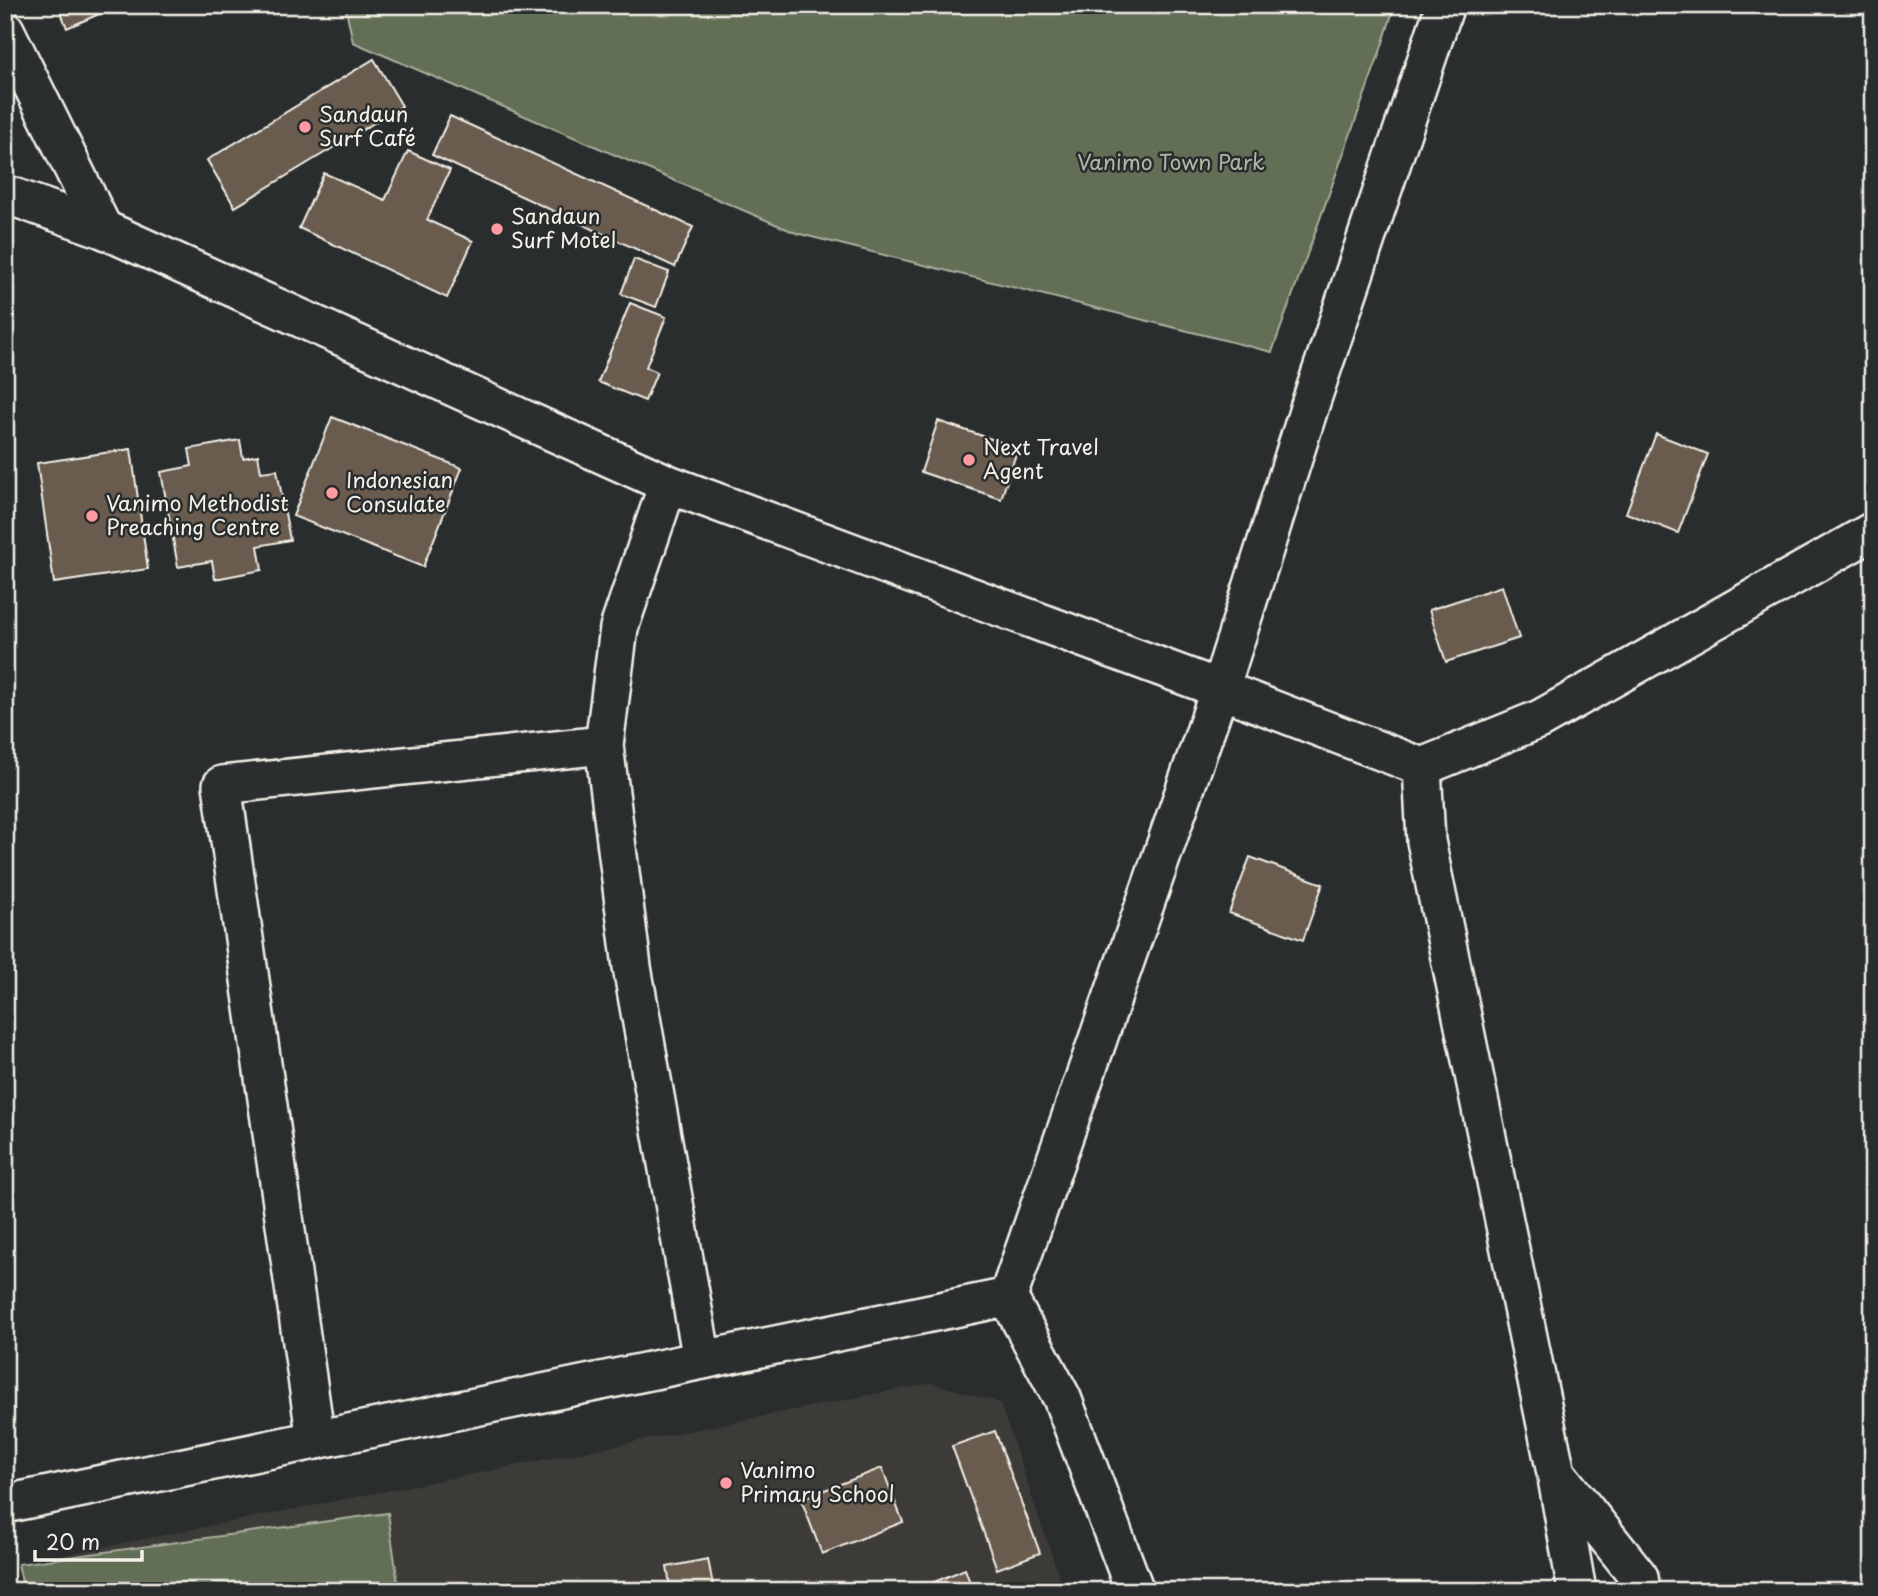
<svg xmlns="http://www.w3.org/2000/svg" width="1878" height="1596" font-family="'Playpen Sans',sans-serif">
<style>
.built{fill:#3d3b38}
.green{fill:#626e56;stroke:#abb09f;stroke-width:2}
.building{fill:#695b50;stroke:#f4f1e8;stroke-width:2}
.lines{fill:none;stroke-linecap:round;stroke-linejoin:round}
.minor-casing{stroke:#f4f1e8;stroke-width:42}
.minor{stroke:#2a2d2e;stroke-width:37}
.poi-dot{fill:#ff9aa2;stroke:#2a2d2e;stroke-width:2.5}
.labels{text-anchor:middle;stroke-width:5;stroke-linejoin:round;paint-order:stroke}
.poi-label{font-size:21px;fill:#f4f1e8;stroke:#2a2d2e;text-anchor:start}
.park-label{font-size:21px;fill:#b2b6a6;stroke:#2a2d2e}
</style>
<rect width="100%" height="100%" fill="#2a2d2e"/>
<filter id="ink" filterUnits="userSpaceOnUse"><feTurbulence type="fractalNoise" baseFrequency=".0143" numOctaves="2"/><feDisplacementMap in="SourceGraphic" scale="14" xChannelSelector="R" yChannelSelector="G"/><feConvolveMatrix kernelMatrix="1 2 1 2 8 2 1 2 1" color-interpolation-filters="sRGB"/></filter>
<g filter="url(#ink)">
<path class="built" d="M931 1383 1000 1403 1064 1591H22L18 1564Z"/>
<g class="green">
<path d="M345 5H1395L1379 55 1272 352 796 233 353 42Z"/>
<path d="M388 1513 399 1591H24L18 1564Z"/>
</g>
<g class="building">
<path d="M58 5H120L67 28Z"/>
<path d="M374 59 402 106 235 207 207 160Z"/>
<path d="M450 116 693 227 675 267 432 155Z"/>
<path d="M408 151 450 170 427 220 473 241 447 298 299 228 324 173 385 200Z"/>
<path d="M634 259 669 272 656 307 621 294Z"/>
<path d="M630 303 666 317 646 367 657 372 645 401 598 382Z"/>
<path d="M332 417 462 468 423 567 293 516Z"/>
<path d="M938 421 1018 448 1001 499 921 472Z"/>
<path d="M1656 434 1708 454 1678 533 1626 513Z"/>
<path d="M240 440 243 458 258 455 261 472 277 470 290 540 258 546 262 570 215 579 212 561 178 567 161 472 192 466 189 449Z"/>
<path d="M131 449 148 569 54 583 37 463Z"/>
<path d="M1502 586 1519 638 1446 662 1429 610Z"/>
<path d="M1250 857 1323 884 1303 940 1229 913Z"/>
<path d="M995 1431 1040 1553 997 1569 952 1446Z"/>
<path d="M882 1468 903 1522 822 1554 801 1499Z"/>
<path d="M708 1559 714 1591H671L667 1567Z"/>
<path d="M965 1569 973 1591H913Z"/>
</g>
<g class="lines">
<defs>
<g id="minor">
<path d="M5 30 103 229"/>
<path d="M5 194 103 229 668 484 1220 689 1422 767 1540 719 1873 531"/>
<path d="M668 484 619 628 604 745 632 967 702 1360"/>
<path d="M1422 767 1426 841 1556 1473 1639 1577 1641 1591"/>
<path d="M1008 1297 1062 1398 1135 1591"/>
<path d="M316 1440 222 785 604 745"/>
<path d="M1557 1478 1577 1591"/>
<path d="M5 1504 1008 1297 1220 689 1311 402 1445 5"/>
</g>
</defs>
<use href="#minor" class="minor-casing"/>
<use href="#minor" class="minor"/>
</g>
</g>
<g class="poi-dot">
<circle cx="305" cy="127" r="7"/>
<circle cx="497" cy="229" r="7"/>
<circle cx="969" cy="460" r="7"/>
<circle cx="332" cy="493" r="7"/>
<circle cx="92" cy="516" r="7"/>
<circle cx="726" cy="1483" r="7"/>
</g>
<g class="labels">
<g class="poi-label">
<text x="319" y="122">Sandaun<tspan x="319" dy="24">Surf Café</tspan></text>
<text x="511" y="224">Sandaun<tspan x="511" dy="24">Surf Motel</tspan></text>
<text x="983" y="455">Next Travel<tspan x="983" dy="24">Agent</tspan></text>
<text x="346" y="488">Indonesian<tspan x="346" dy="24">Consulate</tspan></text>
<text x="106" y="511">Vanimo Methodist<tspan x="106" dy="24">Preaching Centre</tspan></text>
<text x="740" y="1478">Vanimo<tspan x="740" dy="24">Primary School</tspan></text>
</g>
<g class="park-label">
<text x="1171" y="170">Vanimo Town Park</text>
</g>
</g>
<rect width="1878" height="1596" fill="none" stroke="#2a2d2e" stroke-width="28"/>
<rect x="14" y="14" width="1850" height="1568" fill="none" stroke="#f4f1e8" stroke-width="2.5" filter="url(#ink)"/>
<path d="M35 1550v10h107v-10" fill="none" stroke="#f4f1e8" stroke-width="3.5"/>
<text x="46" y="1550" font-size="21" fill="#f4f1e8" stroke="#2a2d2e" stroke-width="5" paint-order="stroke">20 m</text>
</svg>
